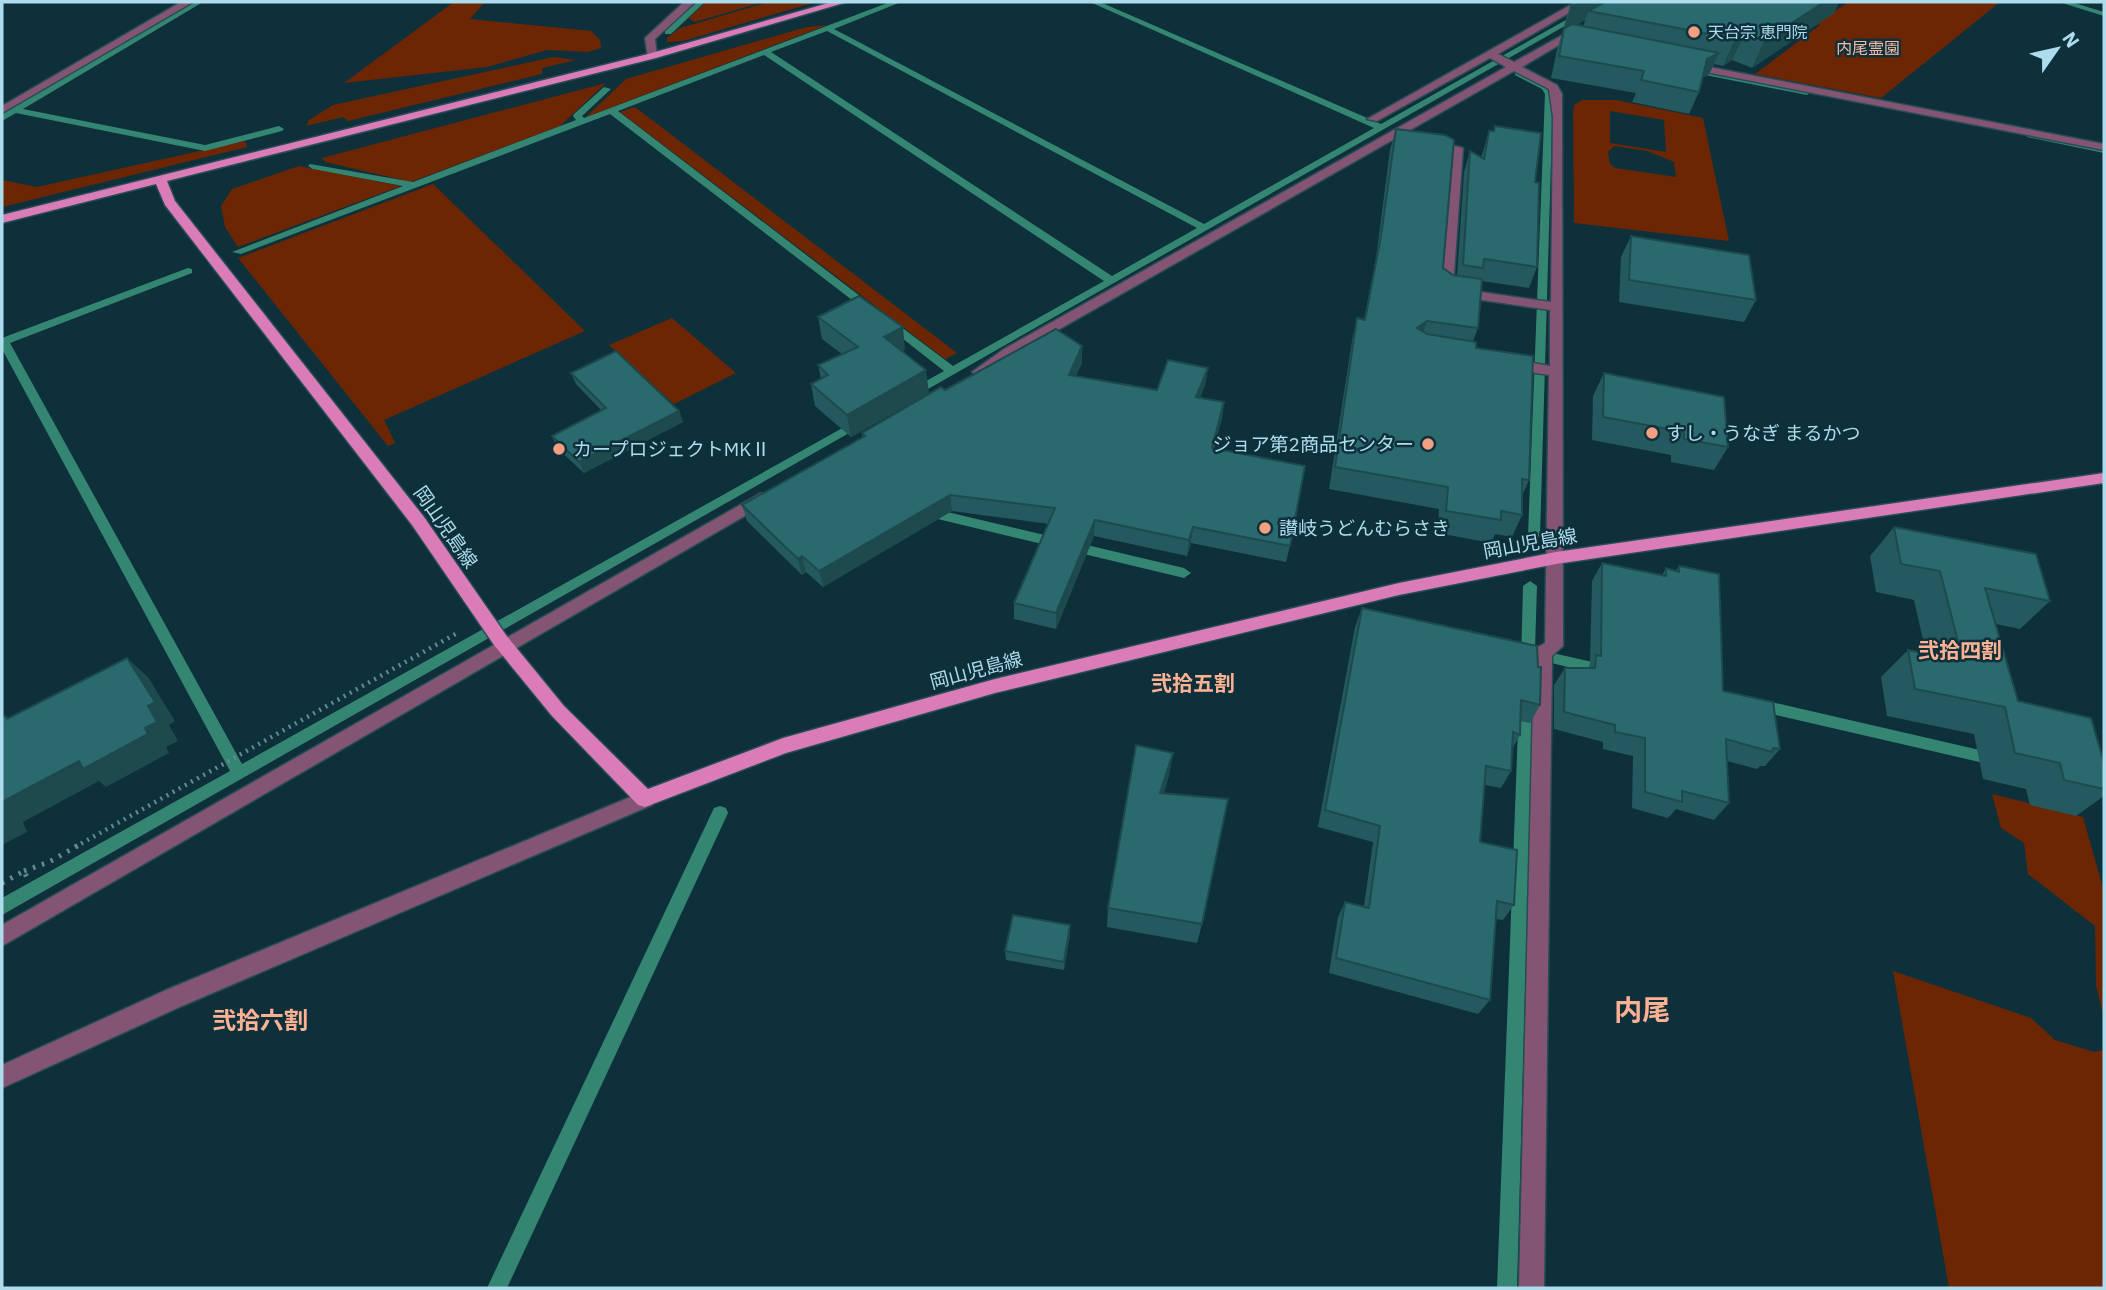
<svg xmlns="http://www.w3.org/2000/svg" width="2106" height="1290" font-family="'IBM Plex Sans','Noto Sans JP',sans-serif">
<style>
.green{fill:#6d2603;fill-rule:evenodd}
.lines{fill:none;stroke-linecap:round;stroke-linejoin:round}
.stream{fill:#348673;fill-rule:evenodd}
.minor-casing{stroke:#274c56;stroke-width:3}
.tertiary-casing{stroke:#274c56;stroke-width:3}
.primary-casing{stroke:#274c56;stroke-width:3}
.path-far1{stroke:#618a97;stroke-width:4.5;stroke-dasharray:2 5;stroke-linecap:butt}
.path{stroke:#618a97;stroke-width:5;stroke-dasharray:2.5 7;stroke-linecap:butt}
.minor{fill:#835572;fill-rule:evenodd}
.tertiary{fill:#835572;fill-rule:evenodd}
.primary{fill:#d97cb8;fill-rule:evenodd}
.wall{fill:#245a5f;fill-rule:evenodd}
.shaded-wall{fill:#1d4a4d}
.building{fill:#2a696e;stroke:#1d4a4d;stroke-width:2}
.poi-dot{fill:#f2a081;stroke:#0e303a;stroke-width:2.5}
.labels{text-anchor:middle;stroke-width:5;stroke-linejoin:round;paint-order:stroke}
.far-poi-label{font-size:16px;fill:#addcec;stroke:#0e303a;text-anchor:start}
.far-park-label{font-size:16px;fill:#f7bba4;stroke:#0e303a}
.poi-label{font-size:19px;fill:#addcec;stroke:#0e303a;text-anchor:start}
.street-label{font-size:19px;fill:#addcec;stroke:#0e303a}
.neighbourhood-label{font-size:21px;font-weight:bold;fill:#ffb194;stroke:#0e303a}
.near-neighbourhood-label{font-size:24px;font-weight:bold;fill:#ffb194;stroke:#0e303a}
.near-quarter-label{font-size:28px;font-weight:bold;fill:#ffb194;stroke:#0e303a}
</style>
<rect width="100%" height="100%" fill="#0e303a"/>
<g class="green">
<path d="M454 2H485L470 19 591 31 600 40 601 48 588 52 547 50 487 67 344 83Z"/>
<path d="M706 2H764L694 22 689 18Z"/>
<path d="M769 2H816L683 41 667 42V38L680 28Z"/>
<path d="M1849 2H2000L1881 98 1755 74 1820 25 1815 23Z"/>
<path d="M827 25 586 117 626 79 807 27Z"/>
<path d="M554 57 576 60 542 68V74L348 121 343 117 306 126 309 120 333 105Z"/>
<path d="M606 83 560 126 411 182 325 162 322 158Z"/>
<path d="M1582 100H1616L1703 118 1729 241 1574 223 1573 114 1574 105ZM1610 111 1664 120 1666 152 1610 143ZM1614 146 1647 151 1674 162 1676 177 1615 168 1610 164 1608 152Z"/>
<path d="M635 107 957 353 945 359 620 112Z"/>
<path d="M245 141 247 147 2 207V180L37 187Z"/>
<path d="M299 166 401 186 238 247 225 227 221 206 232 189Z"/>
<path d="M433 184 585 331 384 420 395 443 388 446 238 258Z"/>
<path d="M672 318 736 373 674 404 609 345Z"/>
<path d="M1992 794 2083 817 2104 892V1018L2096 985 2095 926 2028 874 2024 843 2001 828Z"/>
<path d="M1893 971 2031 1018 2055 1040 2094 1052 2104 1050V1288H1949Z"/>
</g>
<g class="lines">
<g class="stream">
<path d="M194 2H203L23 109 205 145 279 126 284 129 282 131 205 151 16 113 2 121V114L10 108Z"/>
<path d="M697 2H705L671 34H665V30Z"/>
<path d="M890 2H901L834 29 1204 224 1374 128 1090 2H1100L1381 124 1598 2H1607L914 397 910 396V390L944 371 884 324V320H892L953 366 1104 281 764 55 618 111 873 306V310H865L610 114 241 254 232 252 403 186 313 169 308 166 310 164 413 182 576 120 573 116 574 114 604 87 611 89 582 116 584 118ZM827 31 1197 228 1112 276 771 52Z"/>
<path d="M2059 2H2071L2104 12V16Z"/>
<path d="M1693 67 1807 89 1811 92 1807 95 1690 72V68Z"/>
<path d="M1518 70 1548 85 1553 94 1540 536 1534 541 1528 536 1545 94 1542 89 1515 75V71Z"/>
<path d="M2030 132 2104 147V153L2027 137V133Z"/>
<path d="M188 268 192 269V273L10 343 242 764 855 421 859 420 865 424 2 915V898L230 771 2 349V338Z"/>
<path d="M926 507 1184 568 1191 573 1184 578 921 515 920 512 921 509Z"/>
<path d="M1530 581 1537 586 1535 649 1610 666 1612 670 1610 674 1605 676 1535 659 1533 666H1523L1521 662 1523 586Z"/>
<path d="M1526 697 1531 699 1533 703 1517 1288H1497L1519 703 1521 699Z"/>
<path d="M1758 699 1997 754 2002 755 2005 760 2002 765 1997 766 1758 711 1753 709 1751 705 1753 701Z"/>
<path d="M720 806 726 808 728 813 507 1288H487L714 808Z"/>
</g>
<defs>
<g id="minor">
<path d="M181 2H193L2 113V106Z"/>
<path d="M684 2H695L655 39 657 56 648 58 645 38Z"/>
<path d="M1576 2 1586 3 1498 54 1514 62 1577 27 1586 29 1522 67 1557 85 1562 94 1563 646 1552 656V662L1544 1288H1519L1534 662 1538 647 1545 643 1549 375 1510 369 1503 364 1510 359 1550 366V310L1441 294 1451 150 1424 143 1430 140 1463 148 1453 288 1551 302 1553 117 1549 89 1514 71 1014 355 984 375 979 377 972 372 1004 349 1506 67 1490 58 1377 121 1367 119Z"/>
<path d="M1689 63 2104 144V150L1685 68V64Z"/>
<path d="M761 493 769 499 767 503 2 946V925Z"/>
</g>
<path id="tertiary" d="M645 791 652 793 655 799 652 805 182 1006 2 1088V1065L166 990Z"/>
<path id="primary" d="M832 2H847L656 58 167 181 175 201 424 517 506 635 564 706 648 789 783 738 995 679 1399 583 1556 552 2104 473V483L1556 564 1399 595 995 693 786 753 645 807 638 805 552 716 494 645 412 525 165 205 156 184 2 223V215L648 54Z"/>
</defs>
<use href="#minor" class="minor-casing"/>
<use href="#tertiary" class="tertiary-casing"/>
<use href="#primary" class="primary-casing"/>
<path class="path-far1" d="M75 847 459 632"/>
<g class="path">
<path d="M24 871 49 862 79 845"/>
<path d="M2 883 24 871 29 882"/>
</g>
<use href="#minor" class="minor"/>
<use href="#tertiary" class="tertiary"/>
<use href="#primary" class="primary"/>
</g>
<g class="wall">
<path d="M1571 2H1839L1834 13 1752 68 1732 60 1723 66 1714 64 1709 74 1702 78 1699 92 1689 114 1632 102 1636 93 1551 78 1557 50ZM1585 20 1583 27 1576 25Z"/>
<path d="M1495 126 1535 182 1537 267 1529 288 1482 281 1478 328 1473 341 1529 480 1522 496V515L1512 537 1495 534 1491 543 1438 533 1439 509 1329 489 1352 341 1357 318 1364 319 1376 258 1390 150 1396 129 1443 268 1453 275 1457 276 1464 172 1470 151 1481 158 1489 131H1494Z"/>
<path d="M1631 236 1756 300 1744 322 1619 302 1621 257Z"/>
<path d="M818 317 905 350 902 351 929 393 851 437 815 406 811 384 821 378 818 365 842 354 822 339Z"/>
<path d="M1082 346V363L1075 377 1157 390 1208 368 1205 385 1200 398 1224 402 1222 418 1214 449 1290 546 1286 562 1191 543 1187 556 1094 536 1056 629 1014 619V603L1049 524 952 511 823 587 806 572 802 575 747 521 742 505 862 438V433L945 390Z"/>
<path d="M571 373 679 411 683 422 584 473 557 448 552 436 601 410 576 384Z"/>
<path d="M1604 373 1728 447 1714 470 1671 462V455L1592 440 1593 396Z"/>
<path d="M1894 527 2050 601 2020 629 1996 624 2018 701 2104 763V796L2076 816 2030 805 2026 789 1983 779 1974 734 1887 716 1881 677 1908 650 1926 653 1914 600 1876 592 1870 556Z"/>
<path d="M1602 563 1662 575 1666 568 1676 571 1679 566 1723 691 1780 749 1765 766H1760L1757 769 1727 761 1729 803 1714 820 1676 809 1668 818 1632 808 1633 756 1603 749V742L1554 729V685L1565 668H1588L1590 664 1592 581Z"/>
<path d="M1362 608 1538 667 1540 705 1530 723 1520 721V735L1512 749 1511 771 1501 788 1485 785 1480 842 1514 905 1503 920 1496 919 1490 1000 1478 1014 1329 973 1338 917 1345 902 1364 906 1373 842 1318 827 1355 627Z"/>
<path d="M1173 753 1169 775 1164 793 1202 924 1197 943 1107 927 1108 908Z"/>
<path d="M1070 934 1064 970 1006 960 1005 951Z"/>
</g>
<g class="shaded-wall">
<path d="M1581 2H1618L1589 11 1585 20 1564 33V29L1562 34 1571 7Z"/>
<path d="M1824 2H1839L1834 13 1752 68 1764 41Z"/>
<path d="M1745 34 1732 60 1723 66 1735 39Z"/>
<path d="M1719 53 1709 74 1698 81 1707 59Z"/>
<path d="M1427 321 1420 343 1417 328Z"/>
<path d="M903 327 905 350 887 360 884 337Z"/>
<path d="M1082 346V363L1068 392 1069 375Z"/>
<path d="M1208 368 1205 385 1194 413 1196 397Z"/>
<path d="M926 370 929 393 851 437 847 415Z"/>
<path d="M1224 402 1222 418 1209 465 1212 448Z"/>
<path d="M679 411 683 422 584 473 579 462Z"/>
<path d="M950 495 952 511 823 587 819 571Z"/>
<path d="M1095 520 1094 536 1056 629V613Z"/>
<path d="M1193 527 1191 543 1187 556 1189 540Z"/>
<path d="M802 556 806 572 802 575 798 559Z"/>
<path d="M127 658 148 677 175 721 169 725 178 741 166 747 169 753 106 787 99 781 23 822 27 832 2 845V802L145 728Z"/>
<path d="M1173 753 1169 775 1157 815 1160 793Z"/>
<path d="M1070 925V934L1064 970V962Z"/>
</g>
<g class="building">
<path d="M1572 2H1581L1571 7Z"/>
<path d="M1605 2H1824L1764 41 1745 34 1735 39 1589 11Z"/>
<path d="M1572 24 1719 53 1707 59 1699 92 1641 80 1644 71 1559 56 1564 29Z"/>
<path d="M1495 126 1541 133 1535 182 1539 183 1537 267 1484 259 1483 268 1463 265 1470 151 1484 159 1489 131H1494Z"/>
<path d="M1396 129 1445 135 1454 140 1443 268 1453 275 1482 279 1478 328 1427 321 1417 328 1427 334 1476 342V348L1533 356 1529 480 1522 479V515L1501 511V520L1446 511 1448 487 1335 467 1357 318 1365 320 1381 236Z"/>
<path d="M1631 236 1749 255 1756 300 1629 280Z"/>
<path d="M859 296 903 327 884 337 926 370 847 415 811 384 828 375 818 365 858 347 818 317Z"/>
<path d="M1056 329 1082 346 1069 375 1157 390 1168 360 1208 368 1196 397 1224 402 1212 448 1305 466 1290 546 1193 527 1189 540 1095 520 1056 613 1014 603 1055 508 950 495 819 571 802 556 798 559 742 505 865 436 862 433 941 387 945 390Z"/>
<path d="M616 351 679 411 579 462 552 436 606 408 571 373Z"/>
<path d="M1604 373 1724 397 1728 447 1684 439V432L1603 417Z"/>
<path d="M1894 527 2036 554 2050 601 1985 588 2018 701 2091 718 2104 763V789L2064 780 2060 763 2015 753 2005 707 1915 689 1908 650 1963 661 1940 571 1901 564Z"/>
<path d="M1602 563 1666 576V568L1679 572V566L1719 574 1723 691 1773 702 1780 749 1773 748 1772 752 1726 739 1729 803 1682 791V802L1645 792V738L1615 732V725L1564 712 1565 668H1595L1596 655 1601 656Z"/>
<path d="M1362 608 1537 646 1538 667H1541L1540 705 1521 700 1520 735 1513 732 1511 771 1486 766 1480 842 1517 850 1514 905 1497 901 1490 1000 1336 958 1345 902 1369 908 1380 826 1325 810Z"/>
<path d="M127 658 155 702 148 706 157 722 145 728 148 734 83 769 79 761 2 802V718L5 716 7 719Z"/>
<path d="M1136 745 1173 753 1160 793 1228 799 1202 924 1108 908Z"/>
<path d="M1013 915 1070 925 1064 962 1005 951Z"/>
</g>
<g class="poi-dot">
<circle cx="1694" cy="32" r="7"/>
<circle cx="1652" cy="433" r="7"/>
<circle cx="1428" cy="444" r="7"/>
<circle cx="559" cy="449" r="7"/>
<circle cx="1265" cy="528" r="7"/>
</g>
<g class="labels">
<g class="far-poi-label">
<text x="1708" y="38">天台宗 恵門院</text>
</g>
<g class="far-park-label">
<text x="1868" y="54">内尾霊園</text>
</g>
<g class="poi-label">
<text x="1666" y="440">すし・うなぎ まるかつ</text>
<text x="1414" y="451" text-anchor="end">ジョア第2商品センター</text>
<text x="573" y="456">カープロジェクトMKⅡ</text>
<text x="1279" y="535">讃岐うどんむらさき</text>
</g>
<g class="street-label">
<text transform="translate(446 527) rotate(55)" y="7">岡山児島線</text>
<text transform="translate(1530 543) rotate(-10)" y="7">岡山児島線</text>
<text transform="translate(976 670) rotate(-15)" y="7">岡山児島線</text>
</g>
<g class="neighbourhood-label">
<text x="1960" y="658">弐拾四割</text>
<text x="1193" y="691">弐拾五割</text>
</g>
<g class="near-neighbourhood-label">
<text x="260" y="1029">弐拾六割</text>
</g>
<g class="near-quarter-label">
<text x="1642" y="1020">内尾</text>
</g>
</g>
<rect width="2106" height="1290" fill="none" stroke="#addcec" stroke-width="7"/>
<g transform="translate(2057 49) rotate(56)" stroke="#0e303a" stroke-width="5" paint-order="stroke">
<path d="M0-5L12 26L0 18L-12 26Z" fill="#addcec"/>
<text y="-10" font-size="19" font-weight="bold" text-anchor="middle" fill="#addcec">N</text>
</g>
</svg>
